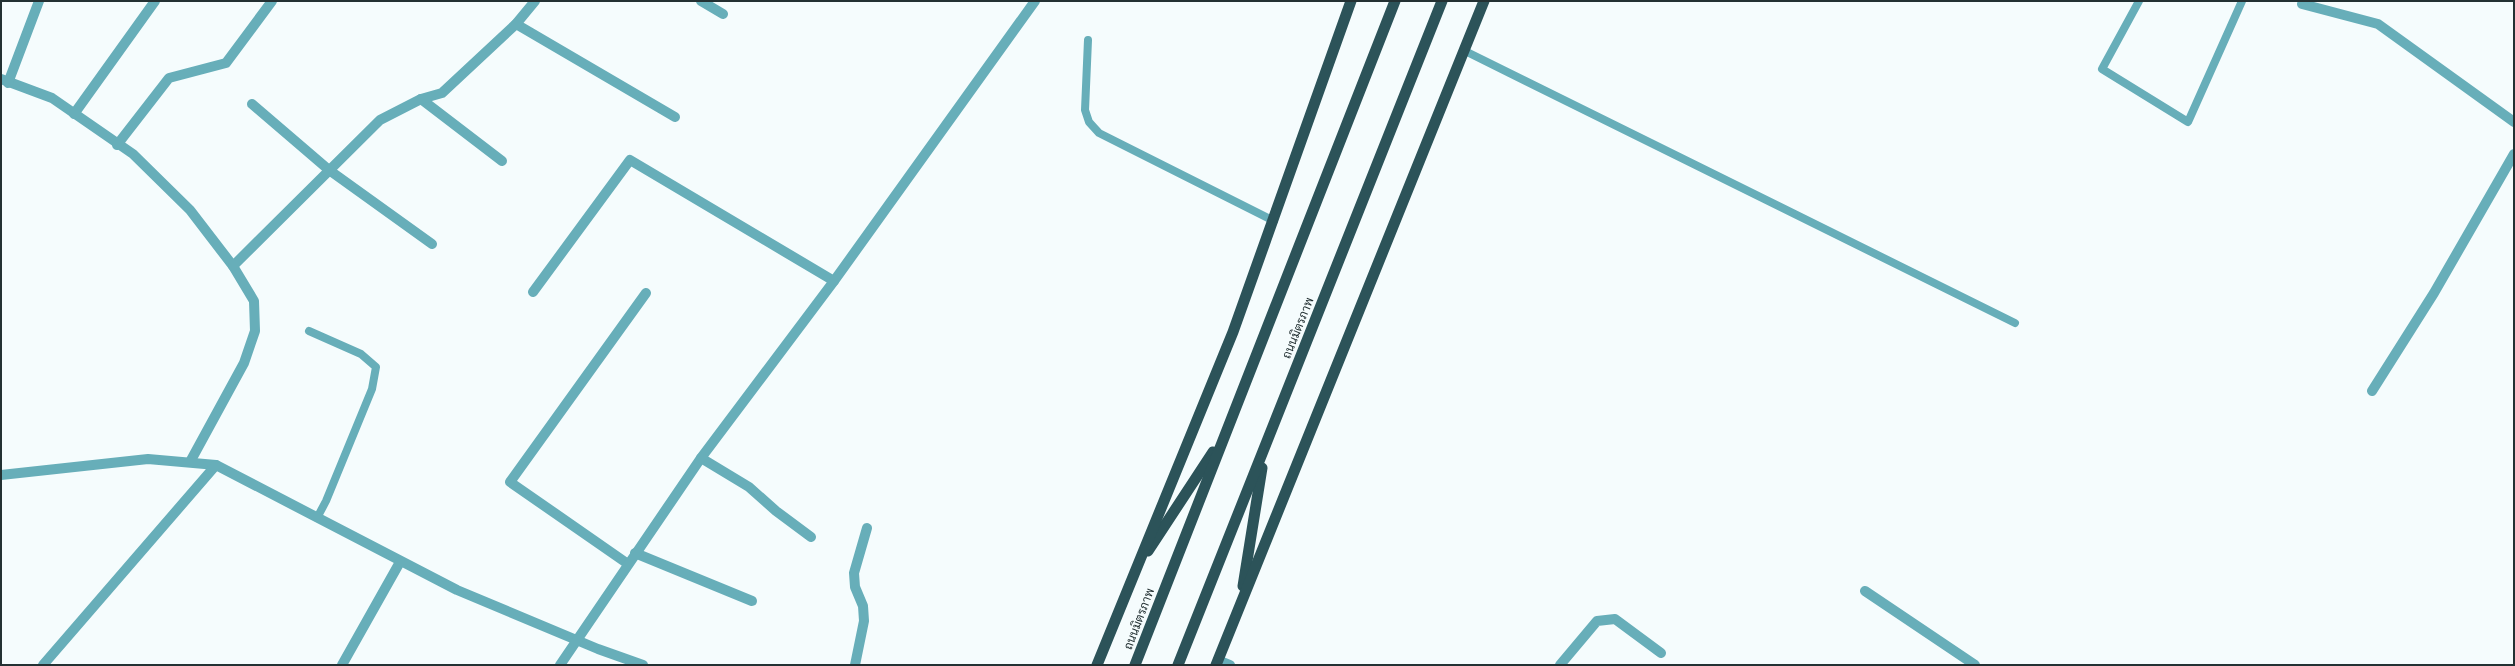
<svg xmlns="http://www.w3.org/2000/svg" width="2515" height="666" font-family="Karla,Sarabun,sans-serif">
<style>
.lines{fill:none;stroke-linecap:round;stroke-linejoin:round}
.service{stroke:#67aeb9;stroke-width:8}
.minor{stroke:#67aeb9;stroke-width:10}
.trunk{stroke:#2c5359;stroke-width:11}
.labels{text-anchor:middle;stroke-width:3;stroke-linejoin:round;paint-order:stroke}
.street-label{font-size:12px;fill:#233133;stroke:#f5fcfd}
</style>
<rect width="100%" height="100%" fill="#f5fcfd"/>
<g class="lines">
<g class="service">
<path d="M2139 1 2102 69 2188 122 2242 1"/>
<path d="M1088 40 1085 110 1089 122 1099 133 1274 221"/>
<path d="M1465 51 2015 323"/>
<path d="M309 331 361 354 376 367 372 389 326 501 317 518"/>
</g>
<g class="minor">
<path d="M701 1 723 14"/>
<path d="M2302 4 2378 24 2514 122"/>
<path d="M516 24 675 117"/>
<path d="M1 79 52 98 133 154 190 210 233 266 254 301 255 331 244 363 190 462"/>
<path d="M8 83 39 1"/>
<path d="M421 99 502 161"/>
<path d="M252 104 329 170 432 244"/>
<path d="M74 114 155 1"/>
<path d="M117 145 169 78 226 63 272 1"/>
<path d="M233 266 380 120 421 99 442 93 516 24 535 1"/>
<path d="M533 292 630 160 834 281"/>
<path d="M2372 391 2434 293 2514 154"/>
<path d="M701 458 749 487 776 511 811 537"/>
<path d="M1 475 148 459 216 465 457 590 598 649 643 665"/>
<path d="M635 553 752 601"/>
<path d="M628 564 510 482 646 293"/>
<path d="M1865 591 1975 665"/>
<path d="M1218 660 1230 665"/>
<path d="M43 665 216 465"/>
<path d="M342 665 400 562"/>
<path d="M560 665 701 458 834 281 1035 1"/>
<path d="M855 665 864 621 863 606 855 587 854 573 867 528"/>
<path d="M1560 665 1597 621 1615 619 1661 653"/>
</g>
<g class="trunk">
<path d="M1148 551 1213 452"/>
<path d="M1243 586 1262 468"/>
<path d="M1097 665 1233 332 1351 1"/>
<path d="M1135 665 1395 1"/>
<path d="M1178 665 1442 1"/>
<path d="M1216 665 1484 1"/>
</g>
</g>
<g class="labels">
<g class="street-label">
<text transform="translate(1298 328) rotate(-68)" y="4">ถนนมิตรภาพ</text>
<text transform="translate(1139 619) rotate(-69)" y="4">ถนนมิตรภาพ</text>
</g>
</g>
<rect width="2515" height="666" fill="none" stroke="#233133" stroke-width="4"/>
</svg>
